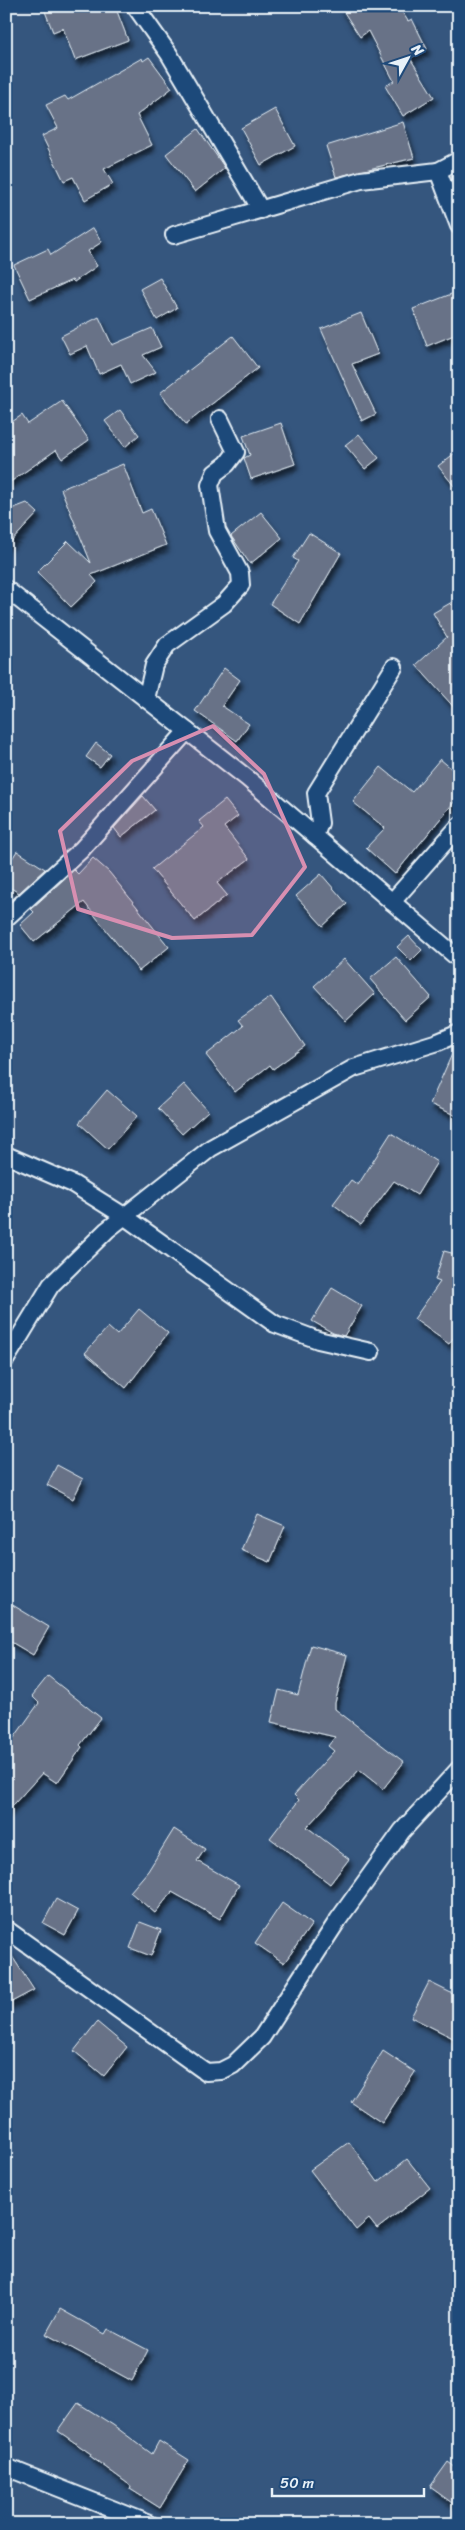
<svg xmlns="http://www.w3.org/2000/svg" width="465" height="2530" font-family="Sriracha,sans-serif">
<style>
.building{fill:#677287;stroke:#e8f1f8;filter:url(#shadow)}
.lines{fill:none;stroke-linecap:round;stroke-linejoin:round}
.street-casing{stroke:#e8f1f8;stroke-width:20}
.street{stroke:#1f4a7a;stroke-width:16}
.marked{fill:#d78fb1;fill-opacity:0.2;stroke:#d78fb1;stroke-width:4;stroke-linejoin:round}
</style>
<defs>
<filter id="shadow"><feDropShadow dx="3" dy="5.5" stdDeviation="2.5" flood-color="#0009"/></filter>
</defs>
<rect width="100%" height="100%" fill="#35567e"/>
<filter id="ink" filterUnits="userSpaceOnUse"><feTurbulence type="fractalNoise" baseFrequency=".02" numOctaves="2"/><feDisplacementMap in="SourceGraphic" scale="10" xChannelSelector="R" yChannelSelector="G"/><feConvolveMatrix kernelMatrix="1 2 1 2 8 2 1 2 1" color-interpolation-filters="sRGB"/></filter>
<g filter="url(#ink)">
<g class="building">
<path d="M43 6H115L128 40 75 60 63 28 53 32Z"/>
<path d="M340 6H398L408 21 412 19 427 49 410 58 434 97 403 116 385 86 394 81 368 31 360 37Z"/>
<path d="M149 57 172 88 137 115 152 145 104 169 113 184 85 200 73 177 64 181 42 136 58 128 46 105 65 96 68 100 142 58 143 61Z"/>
<path d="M275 109 295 146 261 165 241 128Z"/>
<path d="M403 122 414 158 336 177 326 146Z"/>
<path d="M198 129 225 168 195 192 166 154Z"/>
<path d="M93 228 102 242 88 251 97 266 74 282 72 280 30 299 14 265 48 249 51 255Z"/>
<path d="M160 278 177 308 157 320 140 289Z"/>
<path d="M459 291V333L427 346 413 309Z"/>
<path d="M361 313 378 354 352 364 376 414 362 421 321 329Z"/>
<path d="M99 317 112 345 152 328 161 347 143 355 156 372 130 384 121 364 99 374 87 346 70 354 61 336Z"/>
<path d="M233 336 258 368 186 424 160 393Z"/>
<path d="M62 401 89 440 62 459 56 450 6 485V426L22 415 28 424Z"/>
<path d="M120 410 139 435 125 447 105 421Z"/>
<path d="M281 423 295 464 251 479 244 458 250 455 243 436Z"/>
<path d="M359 434 379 458 365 469 345 445Z"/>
<path d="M459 450V492L438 466Z"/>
<path d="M123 464 142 513 151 509 166 545 91 575 97 582 71 607 37 572 68 541 91 563 61 489Z"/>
<path d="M27 503 38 513 6 547V511Z"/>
<path d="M261 512 282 538 250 564 231 536Z"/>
<path d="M309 533 341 553 300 624 270 604 298 561 293 558Z"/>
<path d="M459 598V713L416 665 447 637 433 613Z"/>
<path d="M224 668 240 680 222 706 249 724 237 741 195 711Z"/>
<path d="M96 743 110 754 100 767 86 757Z"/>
<path d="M440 759 459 775V796L395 874 366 848 385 828 353 802 381 767 412 792Z"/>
<path d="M143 796 155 810 121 837 114 828Z"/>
<path d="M225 800 238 816 224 827 249 859 217 883 227 895 195 921 152 869 204 827 199 821Z"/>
<path d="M17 851 45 869 19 893 6 885V868Z"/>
<path d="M93 858 109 872 169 947 139 971 84 902 34 942 20 925 34 912 31 909 74 870 78 874Z"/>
<path d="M321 874 347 904 323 926 296 896Z"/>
<path d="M409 936 422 950 411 961 397 947Z"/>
<path d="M396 957 431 997 405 1020 370 979Z"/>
<path d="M344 959 375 994 346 1021 314 986Z"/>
<path d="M271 997 305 1046 273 1069 270 1065 235 1092 206 1055 243 1026 238 1020Z"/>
<path d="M459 1044V1117L430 1104 456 1045Z"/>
<path d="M184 1084 208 1111 182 1134 158 1108Z"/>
<path d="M107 1090 137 1116 108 1149 79 1123Z"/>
<path d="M391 1133 437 1162 417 1195 394 1181 361 1225 333 1204 351 1180 358 1185Z"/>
<path d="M444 1251 459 1255V1330L449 1344 414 1319 440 1282 435 1280Z"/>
<path d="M332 1288 362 1306 344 1336 333 1333 312 1321Z"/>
<path d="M139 1309 168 1333 126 1388 85 1353 108 1327 117 1335Z"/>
<path d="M57 1465 83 1479 73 1499 47 1485Z"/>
<path d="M257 1514 285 1526 270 1562 241 1550Z"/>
<path d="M6 1601 49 1627 33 1655 6 1639Z"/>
<path d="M311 1645 347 1655 335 1703V1709L404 1762 383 1789 359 1770 307 1827 349 1859 330 1884 270 1838 299 1800 294 1795 334 1751 328 1746 335 1737 271 1722 279 1690 298 1695Z"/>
<path d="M48 1676 101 1718 80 1745 82 1747 57 1783 42 1773 6 1813V1749L39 1703 32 1696Z"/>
<path d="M174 1829 205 1849 197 1861 239 1885 220 1919 172 1892 155 1913 130 1892 148 1871Z"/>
<path d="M56 1899 78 1911 65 1935 43 1923Z"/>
<path d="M282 1903 312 1924 284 1963 255 1943Z"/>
<path d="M140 1922 161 1930 151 1956 130 1948Z"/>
<path d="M6 1947 34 1990 6 2005Z"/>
<path d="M429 1982 459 1997V2041L411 2017Z"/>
<path d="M97 2022 127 2047 104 2076 74 2051Z"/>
<path d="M383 2051 415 2072 382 2123 351 2102Z"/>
<path d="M349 2142 378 2182 407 2159 430 2188 377 2229 369 2219 356 2230 310 2170Z"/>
<path d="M60 2309 105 2334 108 2329 148 2350 132 2381 46 2334Z"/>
<path d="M78 2403 113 2425 152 2454 159 2441 189 2460 160 2508 130 2489 131 2486 90 2456 91 2454 58 2431Z"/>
<path d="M448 2462 459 2470V2508L430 2487Z"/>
</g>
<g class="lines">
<defs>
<g id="street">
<path d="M135 6 169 54 261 210"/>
<path d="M459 160 438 171 459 226"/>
<path d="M174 235 361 180 438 171"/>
<path d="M6 589 247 778 459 959"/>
<path d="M146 699 154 665 167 645 224 604 241 585 240 573 217 531 210 485 215 473 227 464 236 452 220 419"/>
<path d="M315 836 320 823 316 793 394 667"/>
<path d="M392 902 459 826"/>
<path d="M6 918 81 850 187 731"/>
<path d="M6 1155 73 1184 124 1216 275 1324 318 1340 371 1352"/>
<path d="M6 1359 51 1285 107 1230 211 1148 354 1068 438 1042 459 1033"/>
<path d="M6 1929 206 2072 221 2071 233 2065 262 2037 338 1920 402 1831 459 1769"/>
<path d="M6 2467 150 2524"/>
</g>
</defs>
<use href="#street" class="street-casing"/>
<use href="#street" class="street"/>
</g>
</g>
<path class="marked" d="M213 726 264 774 305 867 252 935 172 938 78 909 60 831 132 761Z"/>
<rect width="465" height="2530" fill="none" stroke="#1f4a7a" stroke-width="25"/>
<rect x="12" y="12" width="440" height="2505" fill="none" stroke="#e8f1f8" stroke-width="2" filter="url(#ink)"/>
<g transform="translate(408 58) rotate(50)" stroke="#1f4a7a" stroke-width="4" paint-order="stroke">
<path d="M0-4L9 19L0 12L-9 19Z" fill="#e8f1f8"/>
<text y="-8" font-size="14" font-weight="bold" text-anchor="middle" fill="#e8f1f8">N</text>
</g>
<path d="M272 2488v8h152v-8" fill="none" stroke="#e8f1f8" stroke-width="2.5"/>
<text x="280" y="2488" font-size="15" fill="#e8f1f8" stroke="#1f4a7a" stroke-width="4" paint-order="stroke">50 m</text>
</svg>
